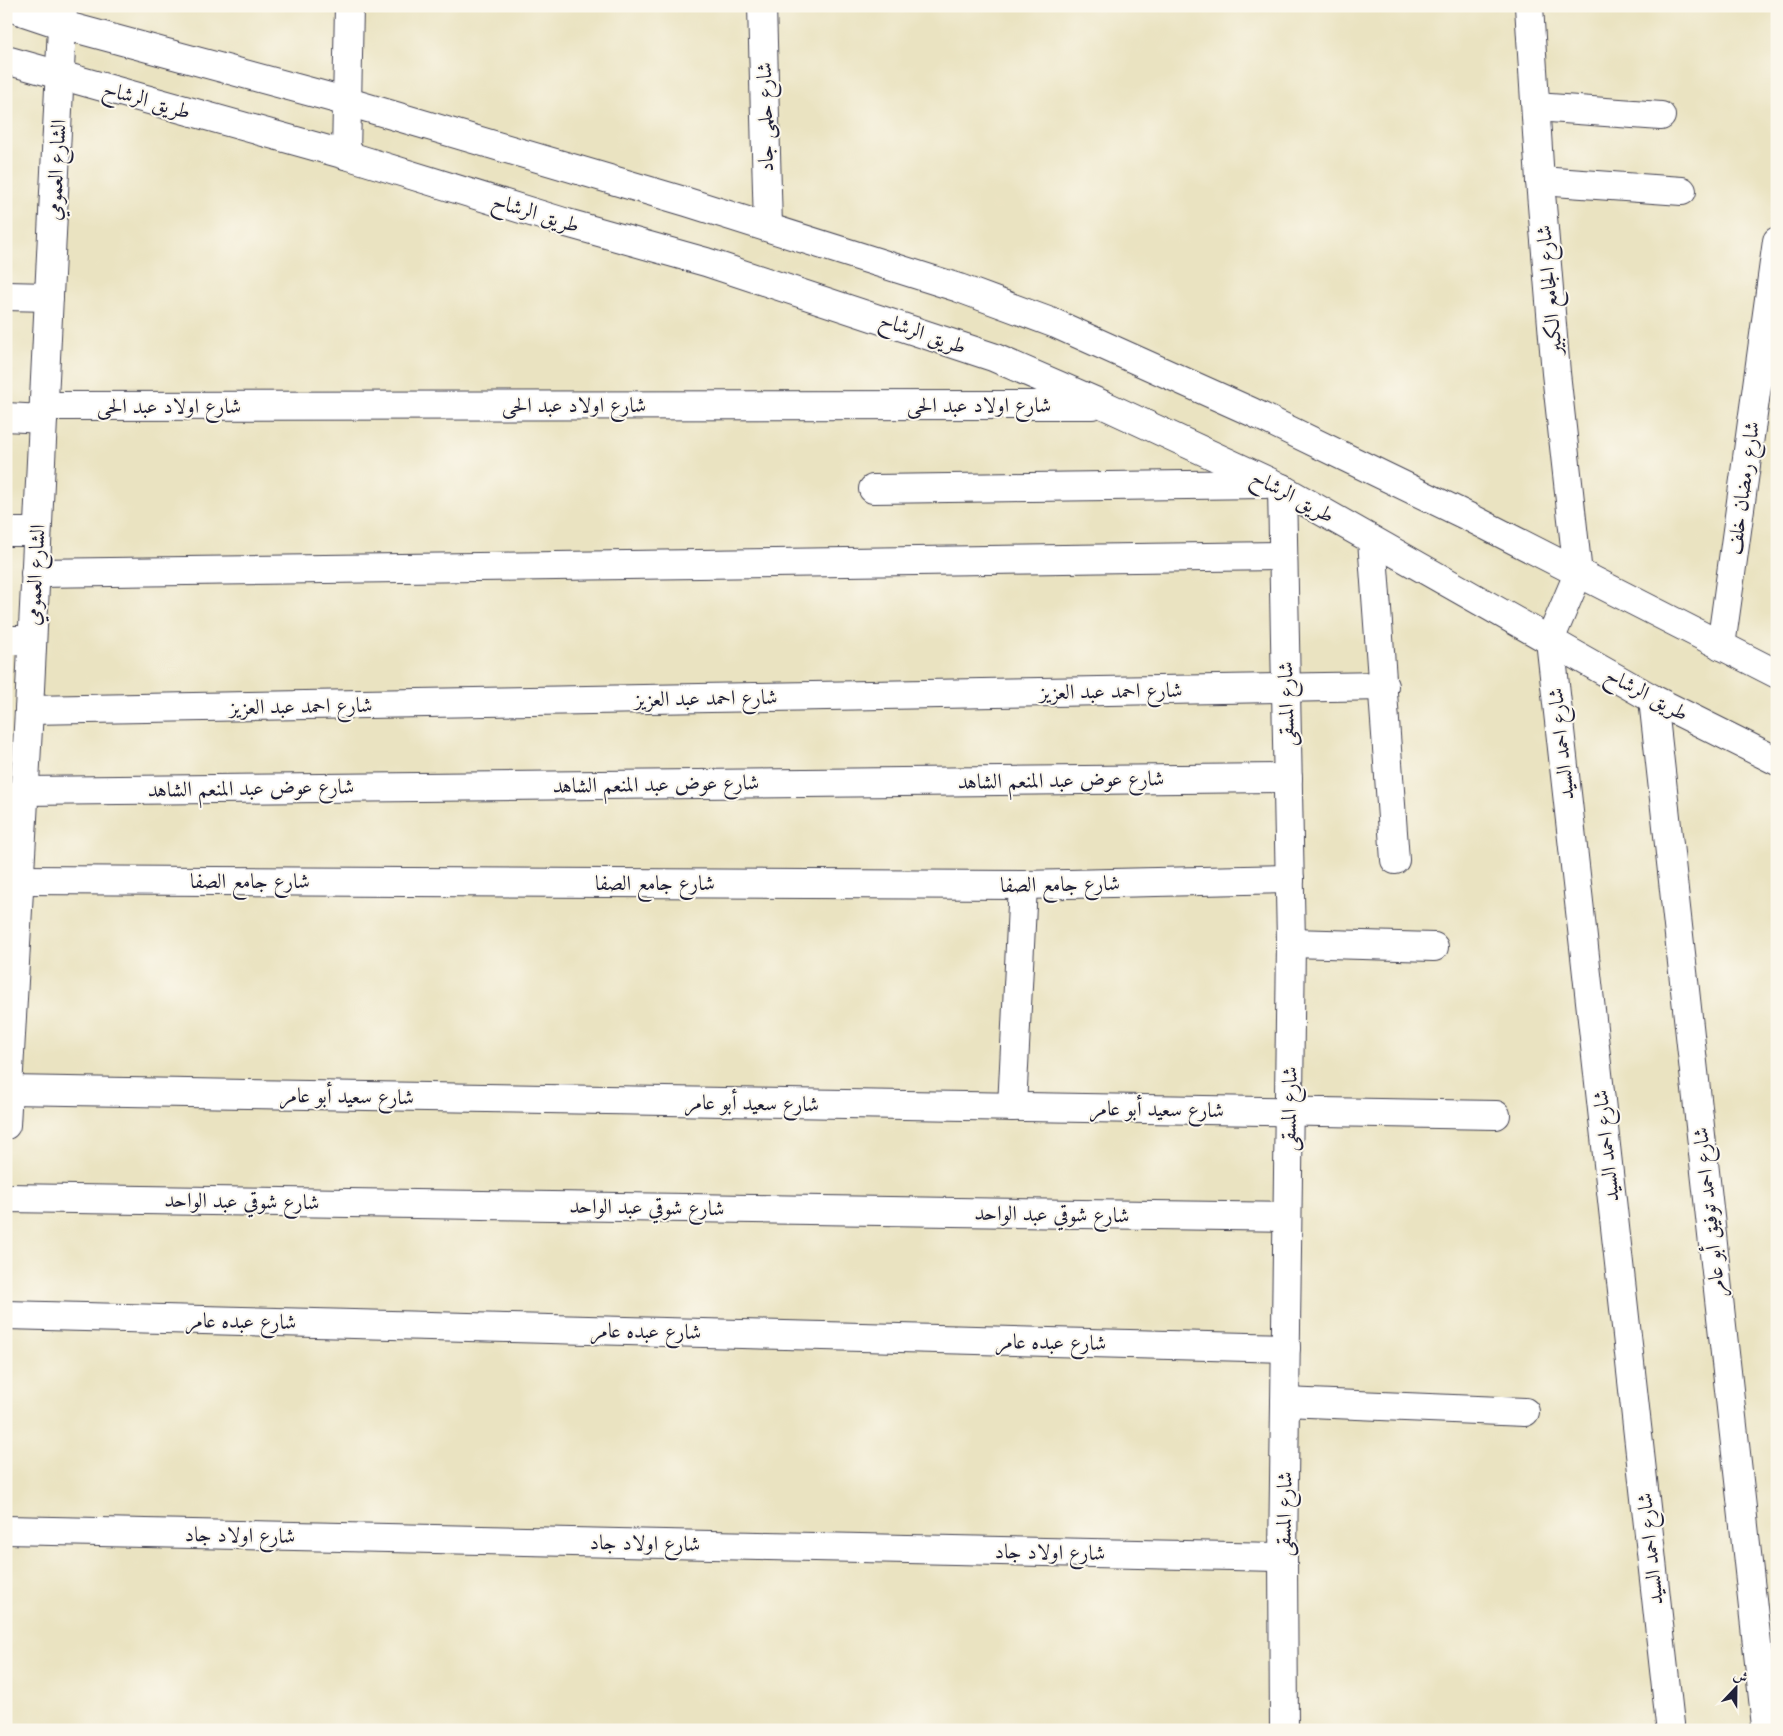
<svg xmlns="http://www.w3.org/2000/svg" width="1783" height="1736" font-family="Cardo,Amiri,serif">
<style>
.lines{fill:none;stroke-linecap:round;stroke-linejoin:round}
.street-casing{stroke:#403f4f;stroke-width:30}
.secondary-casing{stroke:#403f4f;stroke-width:30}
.street{stroke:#fff;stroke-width:28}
.secondary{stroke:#fff;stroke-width:28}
.labels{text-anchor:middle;stroke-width:4;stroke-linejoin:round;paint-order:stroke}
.street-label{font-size:21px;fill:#22223b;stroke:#fbf7ec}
</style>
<rect width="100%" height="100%" fill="#fbf7ec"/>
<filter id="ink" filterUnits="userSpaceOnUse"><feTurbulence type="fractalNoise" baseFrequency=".02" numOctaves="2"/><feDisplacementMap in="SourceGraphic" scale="10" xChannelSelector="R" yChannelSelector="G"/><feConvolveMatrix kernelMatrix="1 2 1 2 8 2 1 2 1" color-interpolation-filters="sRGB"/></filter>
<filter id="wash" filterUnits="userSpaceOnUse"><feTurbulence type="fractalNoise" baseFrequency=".0096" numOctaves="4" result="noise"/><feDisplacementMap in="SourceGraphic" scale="20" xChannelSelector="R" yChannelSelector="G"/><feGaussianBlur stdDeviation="1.12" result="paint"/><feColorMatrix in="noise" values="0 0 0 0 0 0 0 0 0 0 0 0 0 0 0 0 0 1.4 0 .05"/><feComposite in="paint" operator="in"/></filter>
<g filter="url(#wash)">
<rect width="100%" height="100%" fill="#eae3c1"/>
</g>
<g filter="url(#ink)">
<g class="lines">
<defs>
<g id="street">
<path d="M762 6 768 227"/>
<path d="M1529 6 1540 181 1556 373 1578 574 1550 640 1670 1724"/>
<path d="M6 60 346 155 567 223 706 262 993 357 1104 405 1272 483 1653 699 1777 761"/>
<path d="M1536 107 1661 116"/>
<path d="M346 155 349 6"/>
<path d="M1540 181 1682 191"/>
<path d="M6 296 49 297"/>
<path d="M44 406 1092 405"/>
<path d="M6 417 43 419"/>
<path d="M1282 488 1291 943 1283 1557 1284 1730"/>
<path d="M873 489 1265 484"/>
<path d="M6 532H37"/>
<path d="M1372 540 1395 860"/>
<path d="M35 573 1283 556"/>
<path d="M6 640H31"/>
<path d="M1721 646 1777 241"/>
<path d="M1653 699 1766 1726"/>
<path d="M29 710 1384 686"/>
<path d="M23 791 1288 778"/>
<path d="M19 880 1023 885 1290 879"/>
<path d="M1291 943 1434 947"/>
<path d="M8 1090 1496 1115"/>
<path d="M1012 1107 1023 885"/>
<path d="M6 1125 29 710 63 6"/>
<path d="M6 1198 1287 1217"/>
<path d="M6 1315 1286 1348"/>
<path d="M1285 1402 1525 1412"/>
<path d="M6 1530 1283 1557"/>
</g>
<path id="secondary" d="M6 6 63 25 348 102 687 202 959 288 1056 324 1252 412 1351 460 1469 517 1777 674"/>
</defs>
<use href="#street" class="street-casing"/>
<use href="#secondary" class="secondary-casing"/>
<use href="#street" class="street"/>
<use href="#secondary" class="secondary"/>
</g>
</g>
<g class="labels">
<g class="street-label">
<text transform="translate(147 100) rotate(16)" y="7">طريق الرشاح</text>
<text transform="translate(765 117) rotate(-91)" y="7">شارع حلمى جاد</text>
<text transform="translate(56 170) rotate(-87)" y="7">الشارع العمومي</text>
<text transform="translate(536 213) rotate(17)" y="7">طريق الرشاح</text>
<text transform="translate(1549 290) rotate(-95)" y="7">شارع الجامع الكبير</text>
<text transform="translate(923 333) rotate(19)" y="7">طريق الرشاح</text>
<text x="574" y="412">شارع اولاد عبد الحى</text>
<text x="979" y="412">شارع اولاد عبد الحى</text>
<text x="169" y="413">شارع اولاد عبد الحى</text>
<text transform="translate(1743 488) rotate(-82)" y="7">شارع رمضان خلف</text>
<text transform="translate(1293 496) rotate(28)" y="7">طريق الرشاح</text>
<text transform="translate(35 575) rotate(-87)" y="7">الشارع العمومي</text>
<text transform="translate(1111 691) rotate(-1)" y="7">شارع احمد عبد العزيز</text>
<text transform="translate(1647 694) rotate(28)" y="7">طريق الرشاح</text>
<text transform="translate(706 698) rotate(-1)" y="7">شارع احمد عبد العزيز</text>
<text transform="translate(1286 704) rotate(-91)" y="7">شارع المسقى</text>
<text transform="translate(301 706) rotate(-1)" y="7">شارع احمد عبد العزيز</text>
<text transform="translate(1561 744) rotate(-96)" y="7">شارع احمد السيد</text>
<text transform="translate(1061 780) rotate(-1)" y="7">شارع عوض عبد المنعم الشاهد</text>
<text transform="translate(656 784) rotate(-1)" y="7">شارع عوض عبد المنعم الشاهد</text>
<text transform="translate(251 788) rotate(-1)" y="7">شارع عوض عبد المنعم الشاهد</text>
<text x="250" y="888">شارع جامع الصفا</text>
<text x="655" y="890">شارع جامع الصفا</text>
<text transform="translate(1060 884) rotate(-1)" y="7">شارع جامع الصفا</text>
<text transform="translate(347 1096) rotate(1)" y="7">شارع سعيد أبو عامر</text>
<text transform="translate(752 1103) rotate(1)" y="7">شارع سعيد أبو عامر</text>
<text transform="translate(1157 1109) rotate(1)" y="7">شارع سعيد أبو عامر</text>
<text transform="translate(1289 1109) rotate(-89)" y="7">شارع المسقى</text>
<text transform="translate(1606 1146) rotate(-96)" y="7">شارع احمد السيد</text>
<text transform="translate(242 1201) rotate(1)" y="7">شارع شوقي عبد الواحد</text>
<text transform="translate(647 1207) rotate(1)" y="7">شارع شوقي عبد الواحد</text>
<text transform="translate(1709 1212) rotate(-96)" y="7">شارع احمد توفيق أبو عامر</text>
<text transform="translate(1052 1214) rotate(1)" y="7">شارع شوقي عبد الواحد</text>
<text transform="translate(241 1321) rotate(1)" y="7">شارع عبده عامر</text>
<text transform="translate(646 1331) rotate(1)" y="7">شارع عبده عامر</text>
<text transform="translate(1051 1342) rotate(1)" y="7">شارع عبده عامر</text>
<text transform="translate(1284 1514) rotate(-89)" y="7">شارع المسقى</text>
<text transform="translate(240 1535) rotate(1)" y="7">شارع اولاد جاد</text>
<text transform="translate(645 1543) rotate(1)" y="7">شارع اولاد جاد</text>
<text transform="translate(1650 1549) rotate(-96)" y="7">شارع احمد السيد</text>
<text transform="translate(1050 1552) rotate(1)" y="7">شارع اولاد جاد</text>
</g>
</g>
<rect width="1783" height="1736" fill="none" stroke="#fbf7ec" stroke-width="25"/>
<g transform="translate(1736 1688) rotate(22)" stroke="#fbf7ec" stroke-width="4" paint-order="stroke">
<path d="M0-4L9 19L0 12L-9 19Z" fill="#22223b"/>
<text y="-8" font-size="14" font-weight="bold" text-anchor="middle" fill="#22223b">ش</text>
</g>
</svg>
